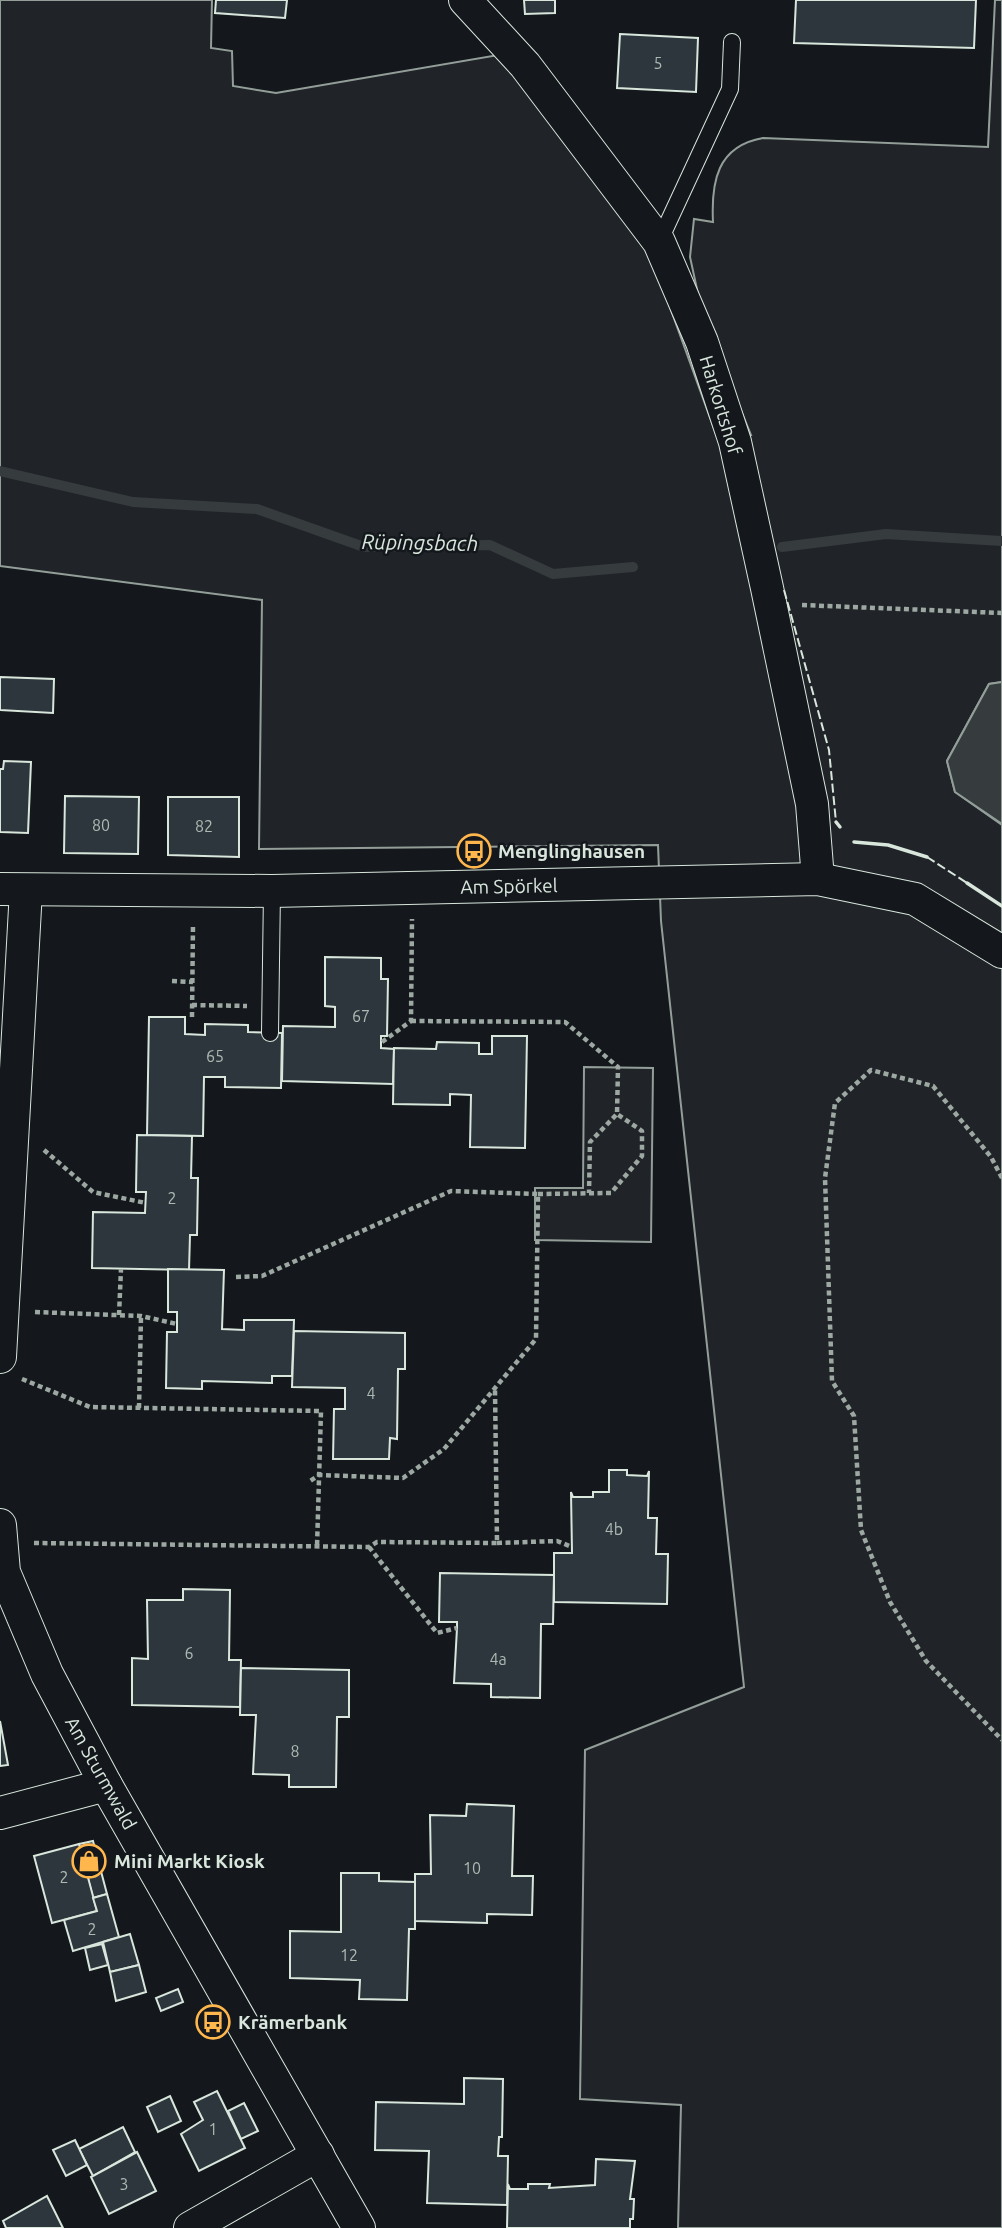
<svg xmlns="http://www.w3.org/2000/svg" width="1002" height="2228" font-family="Ubuntu,sans-serif">
<style>
.green{fill:#202428;stroke:#939e99;stroke-width:2}
.water{fill:#363b3e;stroke:#939e99;stroke-width:2}
.lines{fill:none;stroke-linecap:round;stroke-linejoin:round}
.stream{stroke:#363b3e;stroke-width:10}
.building{fill:#2c363c;stroke:#d8e6dc;stroke-width:2}
.lane-casing{stroke:#d8e6dc;stroke-width:18}
.street-casing{stroke:#d8e6dc;stroke-width:34}
.path{stroke:#9da8a2;stroke-width:4.5;stroke-dasharray:5 3.5;stroke-linecap:butt}
.lane{stroke:#14181c;stroke-width:16}
.street{stroke:#14181c;stroke-width:32}
.fence{stroke:#d8e6dc;stroke-width:2;stroke-dasharray:9 3.5;stroke-linecap:butt}
.wall{stroke:#d8e6dc;stroke-width:3.5}
.labels{text-anchor:middle;stroke-width:5;stroke-linejoin:round;paint-order:stroke}
.number-label{font-size:16px;fill:#adbab4}
.street-label{font-size:19px;fill:#d8e6dc;stroke:#14181c}
.poi-label{font-size:19px;font-weight:bold;fill:#d8e6dc;stroke:#14181c;text-anchor:start}
.water-label{font-size:21px;font-style:italic;fill:#d8e6dc;stroke:#14181c}
</style>
<rect width="100%" height="100%" fill="#14181c"/>
<g class="green">
<path d="M0 0H212L211 48 232 51 233 86 276 93 504 54 646 241 717 437 751 435 703 317 690 257 694 219 713 222C711 182 717 146 763 138L988 147 995 0H1002V682L989 684 947 761 955 792 1002 825V2228H678L681 2105 580 2099 585 1750 744 1687 661 921 658 845 259 849 262 600 0 566Z"/>
<path d="M584 1067 653 1068 651 1242 535 1240V1188H583Z"/>
</g>
<path class="water" d="M1002 682V824L955 792 947 761 989 684Z"/>
<g class="lines">
<g class="stream">
<path d="M0 471 133 502 257 509 364 547 490 545 553 574 633 567"/>
<path d="M782 547 886 534 1002 541"/>
</g>
</g>
<g class="building">
<path d="M216 0H287L285 18 215 13Z"/>
<path d="M524 0H555V13L525 14Z"/>
<path d="M796 0H976L974 48 794 43Z"/>
<path d="M620 34 698 38 696 92 617 88Z"/>
<path d="M0 677 54 679 53 713 0 710Z"/>
<path d="M4 761 31 762 28 833 0 832V769H3Z"/>
<path d="M65 796 139 797 138 854 64 853Z"/>
<path d="M168 797H239V857L168 855Z"/>
<path d="M325 957 381 958V979H388L387 1036H381V1048L394 1049 393 1084 282 1081 283 1026 335 1027V1007L325 1006Z"/>
<path d="M149 1017H185V1034L205 1035V1024L248 1025V1032L282 1033 281 1088 225 1087V1077H204L203 1136 147 1135Z"/>
<path d="M492 1036H527L525 1148 470 1147 471 1095 450 1094V1105L393 1104 394 1048 436 1049 437 1042 479 1043V1054H492Z"/>
<path d="M137 1135 192 1136 191 1178H198L197 1235H190L189 1270 92 1268 93 1212 145 1213 146 1192H136Z"/>
<path d="M168 1269 224 1270 222 1329 244 1330V1320H294L292 1376H272V1383L202 1381V1389L166 1388 167 1332H177V1312H168Z"/>
<path d="M294 1331 405 1333V1369H398L397 1439 390 1438 389 1459H333L334 1409H345V1388L292 1387Z"/>
<path d="M609 1470H627V1475L647 1476 649 1471 648 1518H657L656 1554H668L667 1604 554 1602V1553H572L571 1492 573 1497H593V1492H609Z"/>
<path d="M440 1573 554 1575 553 1624H541L540 1698 491 1697V1684L454 1683 457 1628V1622H439Z"/>
<path d="M183 1589 230 1590 229 1660H241L240 1707 132 1705V1658L148 1659 147 1600H183Z"/>
<path d="M241 1668 349 1670V1717H337L336 1787H289V1775L253 1774 256 1715H240Z"/>
<path d="M0 1721 8 1765 0 1766Z"/>
<path d="M467 1804 514 1806 512 1876H533L532 1915 487 1914V1923L415 1921V1874H431L430 1815 466 1816Z"/>
<path d="M93 1841 107 1894 93 1898 79 1844Z"/>
<path d="M79 1844 97 1911 52 1923 34 1856Z"/>
<path d="M341 1873H379V1881L415 1882V1929H409L407 2000 359 1999 360 1980 290 1978V1931L341 1932Z"/>
<path d="M107 1894 119 1937 73 1951 64 1920 97 1911 93 1898Z"/>
<path d="M130 1934 139 1965 110 1972 103 1942Z"/>
<path d="M102 1944 108 1965 90 1970 85 1948Z"/>
<path d="M139 1965 146 1992 116 2001 110 1972Z"/>
<path d="M178 1989 183 2002 161 2011 156 1998Z"/>
<path d="M464 2078 503 2079 502 2137H499L498 2156H508L507 2205 427 2203 429 2151 375 2150 376 2102 464 2104Z"/>
<path d="M217 2091 245 2148 199 2171 181 2134 203 2120 194 2102Z"/>
<path d="M170 2096 181 2121 158 2132 147 2107Z"/>
<path d="M244 2103 258 2131 241 2139 228 2111Z"/>
<path d="M123 2127 135 2152 93 2176 79 2149Z"/>
<path d="M75 2140 87 2165 66 2176 53 2150Z"/>
<path d="M137 2152 156 2191 109 2214 91 2177Z"/>
<path d="M596 2159 635 2161 630 2199H634L633 2219H630V2228H507L508 2184 510 2189H528V2184H550L549 2188 595 2185Z"/>
<path d="M47 2196 63 2228H6L3 2221Z"/>
</g>
<g class="lines">
<defs>
<g id="lane">
<path d="M659 242 730 89 732 42"/>
<path d="M270 1033 272 891"/>
</g>
<g id="street">
<path d="M465 0 525 65 659 242 702 342 735 442 767 588 812 804 818 879"/>
<path d="M0 889 272 891 818 879 915 899 1002 952"/>
<path d="M0 1357 26 890"/>
<path d="M0 1525 4 1572 47 1674 106 1785 359 2228"/>
<path d="M0 1813 106 1785"/>
<path d="M190 2228 318 2155"/>
</g>
</defs>
<use href="#lane" class="lane-casing"/>
<use href="#street" class="street-casing"/>
<g class="path">
<path d="M802 605 1002 613"/>
<path d="M172 981 193 982"/>
<path d="M192 1005 247 1006"/>
<path d="M192 1017 193 924"/>
<path d="M411 1021 565 1022 618 1067 617 1114 590 1142 589 1193"/>
<path d="M382 1042 411 1021 412 919"/>
<path d="M44 1150 93 1192 146 1203"/>
<path d="M1002 1178 991 1157 933 1086 871 1070 835 1103 825 1178 832 1381 854 1416 861 1530 890 1602 926 1661 1002 1740"/>
<path d="M538 1194 611 1193 642 1156V1131L617 1114"/>
<path d="M236 1277 262 1276 451 1191 538 1194 536 1339 444 1449 403 1478 319 1475 310 1481"/>
<path d="M35 1312 141 1316 177 1324"/>
<path d="M119 1315 121 1269"/>
<path d="M22 1379 90 1407 321 1411 317 1547"/>
<path d="M139 1408 141 1316"/>
<path d="M34 1543 369 1547 377 1542 497 1543 495 1390"/>
<path d="M497 1543 557 1541 572 1547"/>
<path d="M369 1547 437 1633 457 1628"/>
</g>
<use href="#lane" class="lane"/>
<use href="#street" class="street"/>
<g class="fence">
<path d="M784 590 829 750 836 822"/>
<path d="M927 857 967 883"/>
</g>
<g class="wall">
<path d="M836 822 840 827"/>
<path d="M854 842 888 845 927 857"/>
<path d="M967 883 1002 906"/>
</g>
</g>
<defs>
<symbol id="bus-ring" viewBox="-11 -11 22 22"><circle r="9.5" fill="#14181c" stroke="#ffb74d" stroke-width="1.5"/><path d="M-5-6H5V4H4V6H2V4H-2V6H-4V4H-5ZM-3.5-4V0h7V-4ZM-3.5 1.2v1.5H-2V1.2ZM2 1.2v1.5H3.5V1.2Z" fill="#ffb74d"/></symbol>
<symbol id="shop-ring" viewBox="-11 -11 22 22"><circle r="9.5" fill="#14181c" stroke="#ffb74d" stroke-width="1.5"/><path d="M-5-2.5h2.3a2.7 3.5 0 0 1 5.4 0H5L5.5 6h-11ZM-1.5-2.5h3a1.5 2.3 0 0 0-3 0Z" fill="#ffb74d"/></symbol>
</defs>
<g fill-rule="evenodd">
<use href="#bus-ring" x="455" y="832" width="38" height="38"/>
<use href="#shop-ring" x="70" y="1842" width="38" height="38"/>
<use href="#bus-ring" x="194" y="2003" width="38" height="38"/>
</g>
<g class="labels">
<g class="number-label">
<text x="658" y="69">5</text>
<text x="101" y="831">80</text>
<text x="204" y="832">82</text>
<text x="361" y="1022">67</text>
<text x="215" y="1062">65</text>
<text x="172" y="1204">2</text>
<text x="371" y="1399">4</text>
<text x="614" y="1535">4b</text>
<text x="189" y="1659">6</text>
<text x="498" y="1665">4a</text>
<text x="295" y="1757">8</text>
<text x="472" y="1874">10</text>
<text x="64" y="1883">2</text>
<text x="92" y="1935">2</text>
<text x="349" y="1961">12</text>
<text x="213" y="2135">1</text>
<text x="124" y="2190">3</text>
</g>
<g class="street-label">
<text transform="translate(721 405) rotate(73)" y="7">Harkortshof</text>
<text transform="translate(509 886) rotate(-1)" y="7">Am Spörkel</text>
<text transform="translate(101 1773) rotate(61)" y="7">Am Sturmwald</text>
</g>
<g class="poi-label">
<text x="498" y="858">Menglinghausen</text>
<text x="114" y="1868">Mini Markt Kiosk</text>
<text x="238" y="2029">Krämerbank</text>
</g>
<g class="water-label">
<text transform="translate(420 543) rotate(1)" y="7">Rüpingsbach</text>
</g>
</g>
</svg>
